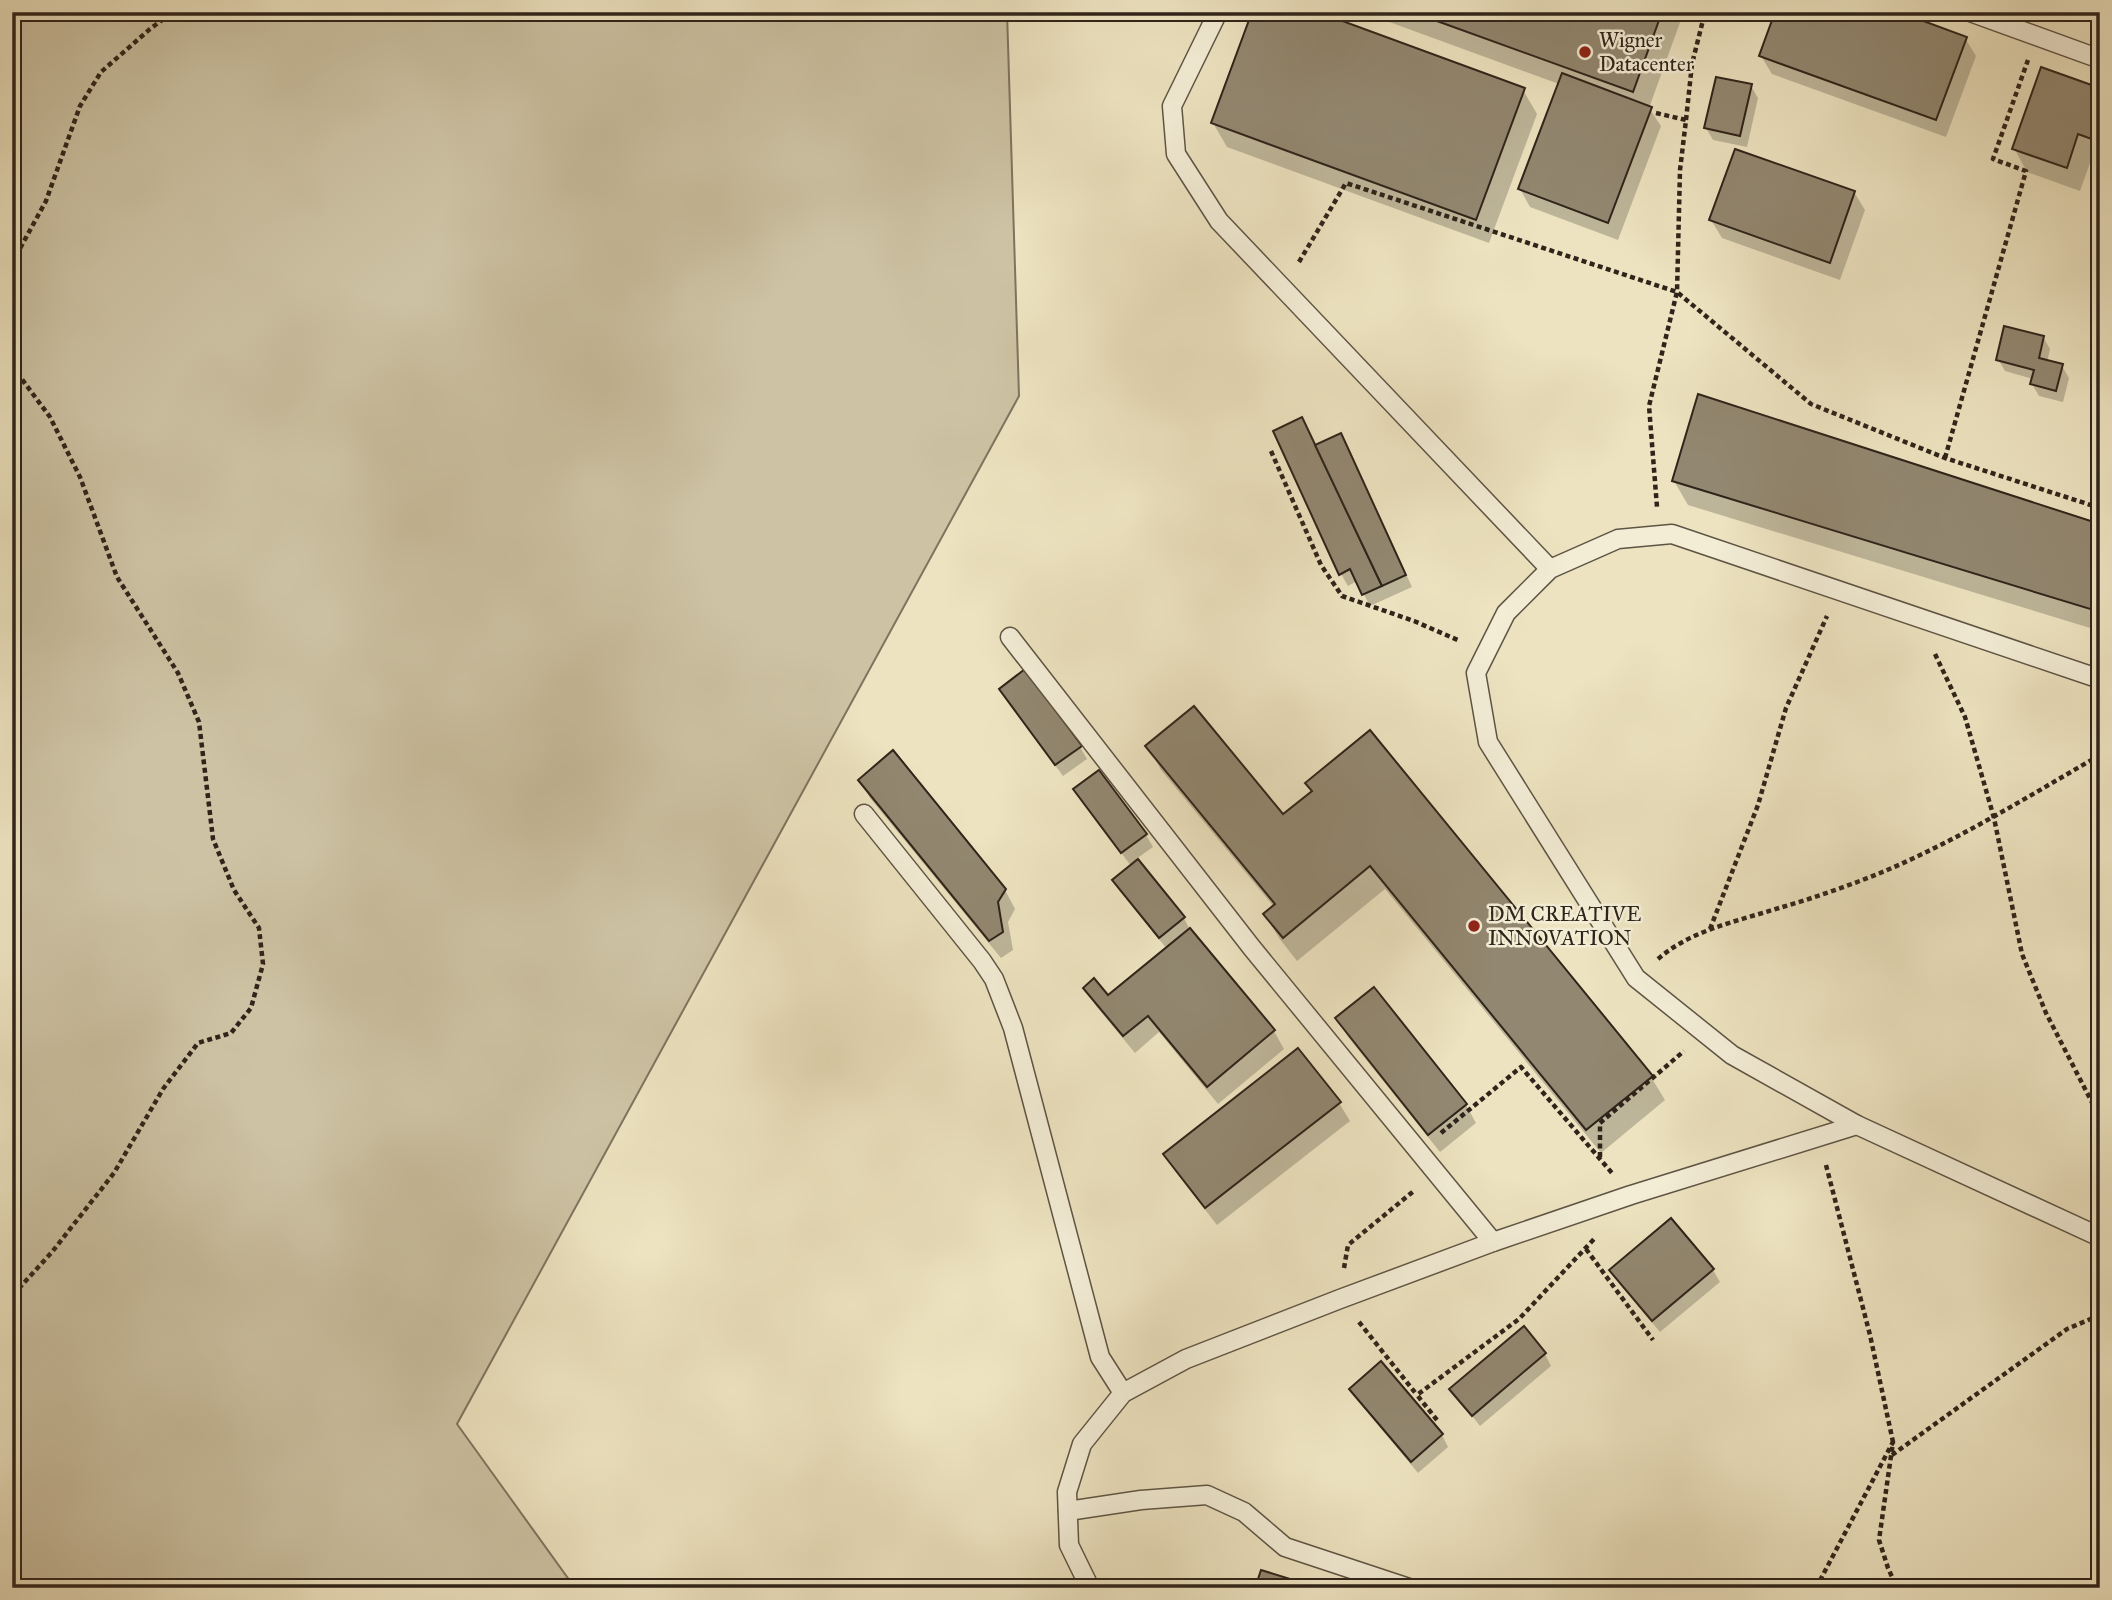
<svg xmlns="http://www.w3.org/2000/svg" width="2112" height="1600" font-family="'IM FELL Great Primer',serif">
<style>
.green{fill:#cdc3a4;stroke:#7e745f;stroke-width:2}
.shadow{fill:#0003}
.building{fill:#928770;stroke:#2f241a;stroke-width:2}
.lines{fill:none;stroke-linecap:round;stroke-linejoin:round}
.lane-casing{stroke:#5e5444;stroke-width:21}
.path{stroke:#2f241a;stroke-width:4.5;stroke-dasharray:5 3.5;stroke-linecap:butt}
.lane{stroke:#f3edd6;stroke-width:18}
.poi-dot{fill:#8f2418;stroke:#f3edd6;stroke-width:2.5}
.labels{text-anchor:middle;stroke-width:5;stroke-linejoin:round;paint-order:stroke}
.poi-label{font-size:21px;fill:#2f241a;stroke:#f3edd6;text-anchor:start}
</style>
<rect width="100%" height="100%" fill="#ede3c0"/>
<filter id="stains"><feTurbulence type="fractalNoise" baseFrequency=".00286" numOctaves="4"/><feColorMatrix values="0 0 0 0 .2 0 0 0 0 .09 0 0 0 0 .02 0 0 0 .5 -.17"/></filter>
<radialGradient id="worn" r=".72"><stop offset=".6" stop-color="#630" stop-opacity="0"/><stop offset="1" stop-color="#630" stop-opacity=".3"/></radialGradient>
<path class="green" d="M12 12H1007L1019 396 457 1424 575 1588H12Z"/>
<g class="shadow">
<path d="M1188 12H1213L1203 24Z"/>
<path d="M1362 12H1697L1694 20 1682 17 1649 108 1661 126 1618 240 1530 207 1520 189 1559 84Z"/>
<path d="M1965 38 1976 56 1946 137 1772 74 1761 56Z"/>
<path d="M1751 86 1758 98 1747 147 1713 140 1706 128Z"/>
<path d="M1523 90 1537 114 1489 243 1227 147 1213 123Z"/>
<path d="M2100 90V160L2092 157 2080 191 2027 172 2014 148Z"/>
<path d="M1854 192 1865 210 1840 280 1722 238 1711 220Z"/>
<path d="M2043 337 2050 349 2047 362 2062 366 2069 378 2063 402 2039 396 2032 384 2033 379 2005 371 1998 359Z"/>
<path d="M1347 447 1412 587 1370 606 1357 581 1348 586 1341 574Z"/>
<path d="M1674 481 2100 526V631L1688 505Z"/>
<path d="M1008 701 1080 747 1087 759 1063 776Z"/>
<path d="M1148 746 1282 817 1313 792 1307 783 1651 1077 1665 1100 1601 1153 1385 889 1297 961 1279 938 1265 914 1274 907 1161 770Z"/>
<path d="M860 780 1005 890 1015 909 1008 922 1013 950 1001 958 870 798Z"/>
<path d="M1075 790 1146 835 1153 847 1136 859 1184 918 1191 932 1274 1031 1284 1049 1218 1104 1159 1032 1135 1053 1096 1006 1085 988 1108 998 1167 949 1121 892 1114 880 1131 866Z"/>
<path d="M1337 1019 1466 1105 1476 1123 1440 1152 1348 1037Z"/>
<path d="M1339 1103 1350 1121 1217 1225 1176 1172 1165 1154Z"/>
<path d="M1612 1270H1713L1720 1282 1660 1332 1618 1282Z"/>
<path d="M1545 1354 1551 1366 1480 1426 1451 1389Z"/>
<path d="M1381 1364 1442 1435 1448 1447 1418 1473 1358 1401 1351 1389Z"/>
</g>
<g class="building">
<path d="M1190 12H1206L1199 20Z"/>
<path d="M1252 12H1318L1525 88 1476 220 1211 123Z"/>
<path d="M1412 12H1662L1633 92Z"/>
<path d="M1775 12H1899L1967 37 1936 120 1759 56Z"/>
<path d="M2041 67 2100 88V142L2078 134 2067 168 2012 149Z"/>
<path d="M1562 73 1652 107 1608 223 1518 189Z"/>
<path d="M1716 77 1752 84 1740 136 1704 128Z"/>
<path d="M1735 149 1855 191 1830 263 1709 220Z"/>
<path d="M2004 326 2044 336 2039 358 2063 364 2056 391 2030 384 2034 370 1996 360Z"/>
<path d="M1698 394 2100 524V612L1672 481Z"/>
<path d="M1302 417 1382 586 1362 595 1350 569 1339 575 1273 431Z"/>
<path d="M1341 433 1406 575 1382 586 1315 445Z"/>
<path d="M1025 669 1082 746 1055 765 999 689Z"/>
<path d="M1194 706 1283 814 1312 791 1305 783 1370 730 1653 1076 1586 1130 1370 866 1283 938 1263 914 1275 904 1145 746Z"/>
<path d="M893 750 1006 889 998 902 1003 932 989 941 858 780Z"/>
<path d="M1099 770 1147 834 1121 853 1073 789Z"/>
<path d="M1138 859 1185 917 1159 938 1112 880Z"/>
<path d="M1190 928 1275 1030 1207 1087 1148 1016 1123 1036 1083 988 1094 978 1108 995Z"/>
<path d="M1374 987 1467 1104 1428 1135 1335 1018Z"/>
<path d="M1298 1048 1341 1102 1205 1208 1163 1154Z"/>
<path d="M1671 1218 1714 1269 1652 1321 1609 1270Z"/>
<path d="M1524 1326 1546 1353 1472 1416 1449 1389Z"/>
<path d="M1381 1361 1443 1434 1411 1462 1349 1389Z"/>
<path d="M1261 1570 1319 1588H1255Z"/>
</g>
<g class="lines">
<defs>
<g id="lane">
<path d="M1218 12 1172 106 1176 154 1219 221 1550 569"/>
<path d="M1970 12 2100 59"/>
<path d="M1010 637 1252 948 1493 1242"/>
<path d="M2100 679 1672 534 1618 539 1550 569 1506 613 1476 673 1488 742 1636 978 1732 1055 1857 1125 2100 1237"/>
<path d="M864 814 982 961 994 979 1013 1028 1100 1357 1123 1393"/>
<path d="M1068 1511 1141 1500 1207 1495 1244 1512 1285 1547 1409 1588"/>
<path d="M1090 1588 1069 1545 1067 1492 1082 1444 1123 1393 1186 1359 1340 1299 1493 1242 1631 1195 1857 1125"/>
</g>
</defs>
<use href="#lane" class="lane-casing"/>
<g class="path">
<path d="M1656 113 1686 120 1680 170 1677 292 1649 406 1657 507"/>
<path d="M1686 120 1692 64 1705 12"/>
<path d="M1299 262 1346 183 1677 292 1811 404 1945 458 2100 508"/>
<path d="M12 263 46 201 80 106 101 72 150 29 173 12"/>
<path d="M12 366 50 417 80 477 117 577 178 673 199 722 213 839 234 890 259 928 263 964 251 1008 231 1033 198 1043 163 1089 114 1173 52 1252 12 1296"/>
<path d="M1271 451 1321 565 1342 596 1414 621 1460 641"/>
<path d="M1945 458 2026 171 1993 159 2028 60"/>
<path d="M1935 654 1965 717 1994 818 2022 954 2046 1013 2100 1118"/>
<path d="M1710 929 1758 805 1786 708 1827 616"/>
<path d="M1658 959C1691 930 1738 921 1779 908 1814 898 1851 885 1885 871 1960 839 2029 796 2100 755"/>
<path d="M1441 1133 1521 1067 1612 1173"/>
<path d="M1600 1157V1123L1684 1051"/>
<path d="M1826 1165 1870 1335 1893 1442"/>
<path d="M1586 1249 1653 1340"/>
<path d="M1344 1268 1348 1245 1415 1190"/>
<path d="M1359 1322 1417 1395"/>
<path d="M1437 1420 1417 1395 1519 1319 1595 1238"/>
<path d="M1892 1455 2067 1329 2100 1315"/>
<path d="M1816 1588 1893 1442 1879 1540 1888 1568 1897 1588"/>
</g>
<use href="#lane" class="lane"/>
</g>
<g class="poi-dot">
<circle cx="1585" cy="52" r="7"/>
<circle cx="1474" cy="926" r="7"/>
</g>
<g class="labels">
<g class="poi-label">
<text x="1599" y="47">Wigner<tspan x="1599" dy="24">Datacenter</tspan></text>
<text x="1488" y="921">DM CREATIVE<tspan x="1488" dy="24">INNOVATION</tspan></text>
</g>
</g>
<rect width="2112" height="1600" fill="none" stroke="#ede3c0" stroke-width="42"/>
<rect x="14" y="14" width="2084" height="1572" fill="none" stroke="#2f241a" stroke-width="3.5"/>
<rect x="21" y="21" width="2070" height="1558" fill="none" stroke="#2f241a" stroke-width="2"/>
<rect width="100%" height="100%" filter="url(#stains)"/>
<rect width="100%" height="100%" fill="url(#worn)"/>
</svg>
